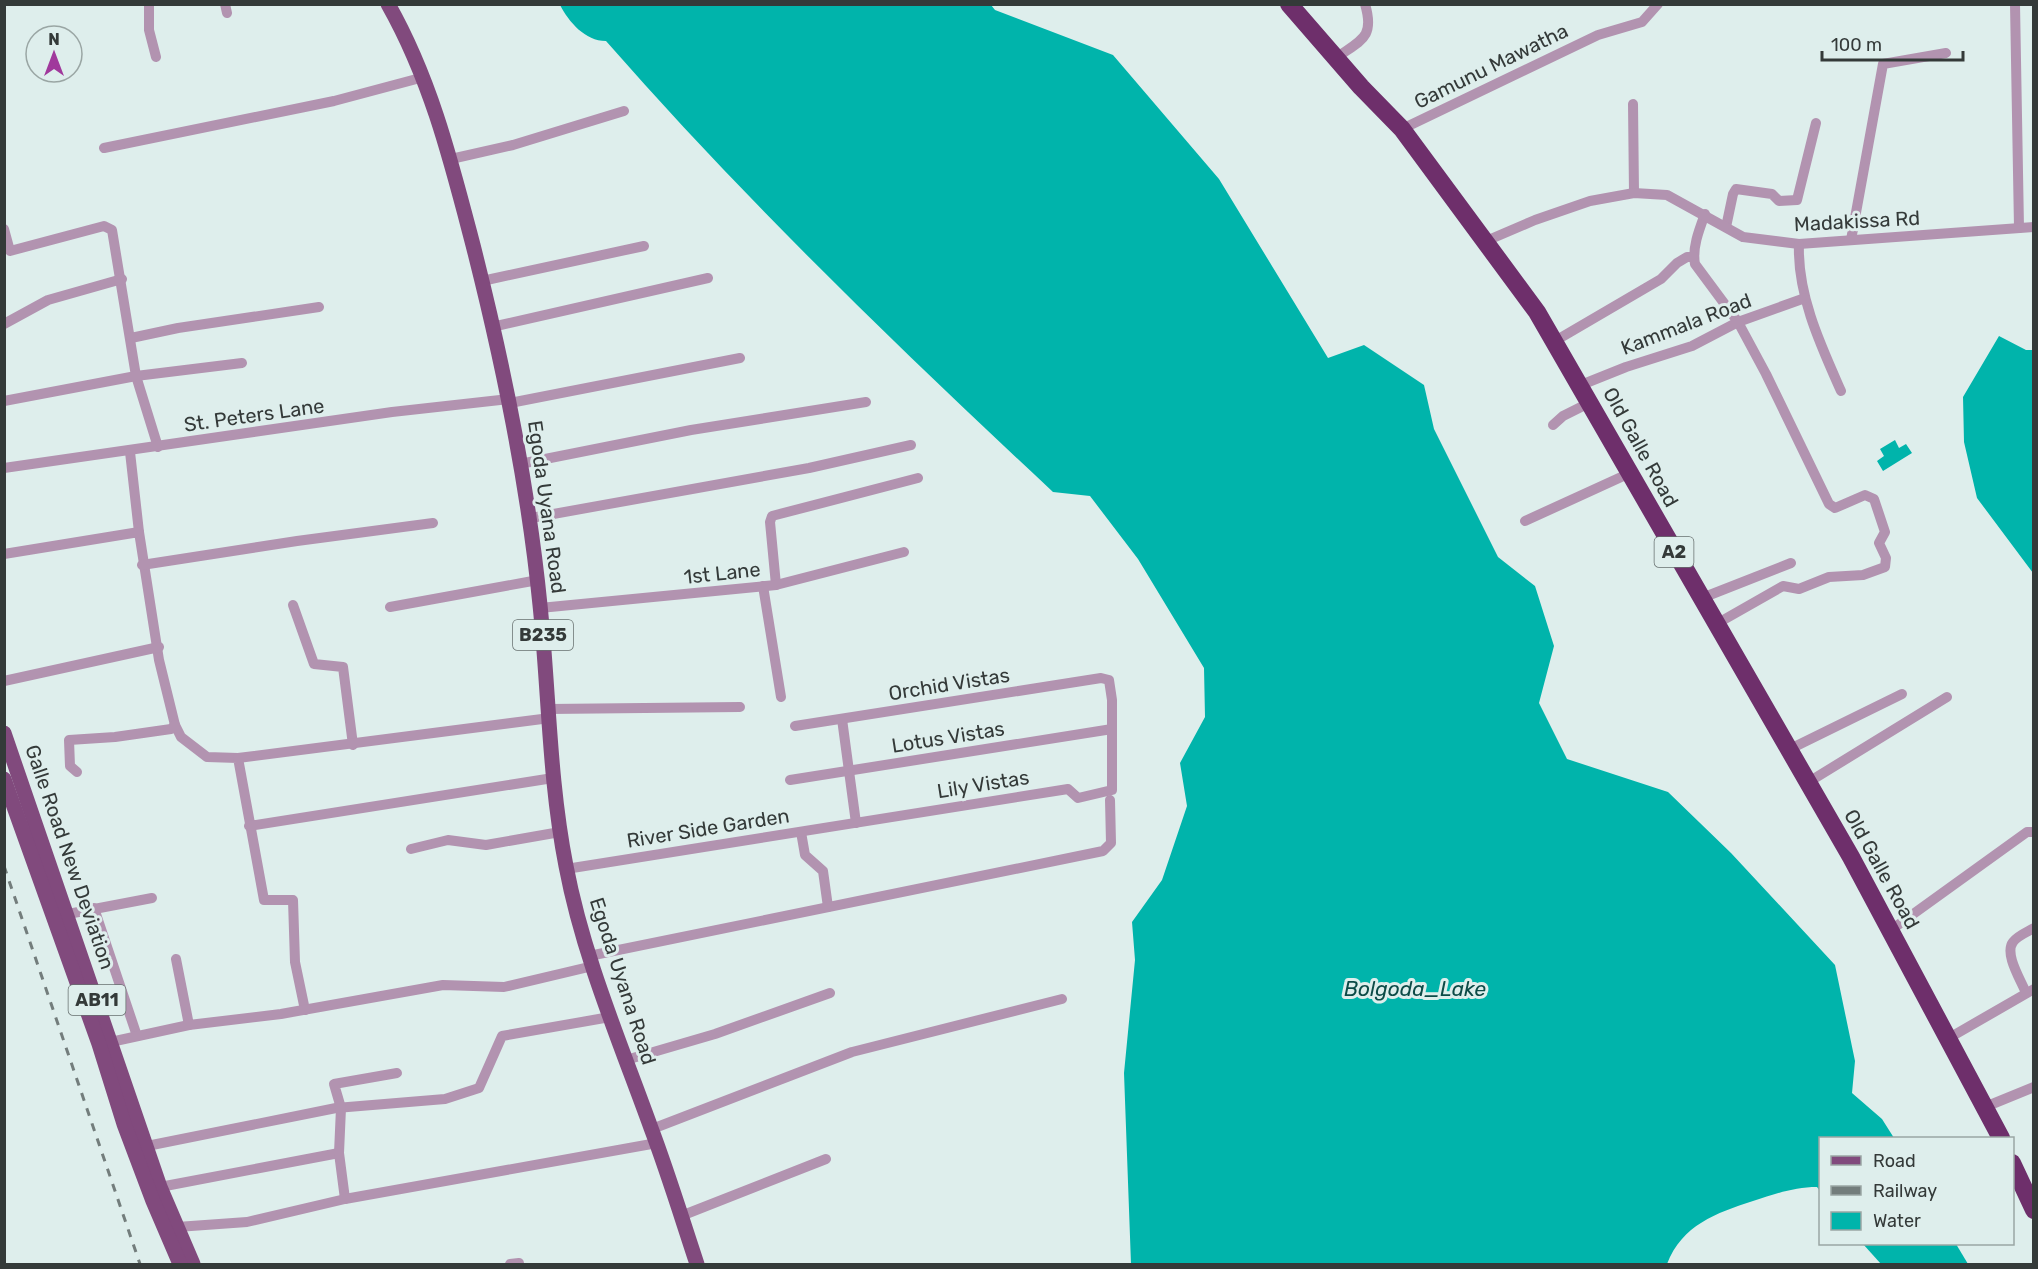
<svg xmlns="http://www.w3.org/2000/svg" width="2038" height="1269" font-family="Rubik,sans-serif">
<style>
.water{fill:#00b4ab}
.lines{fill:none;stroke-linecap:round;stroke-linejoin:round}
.street{stroke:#b293b0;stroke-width:10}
.primary{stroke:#814a7d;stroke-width:15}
.highway{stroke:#6e2f6b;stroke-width:18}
.rail{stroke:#737d7c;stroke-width:3;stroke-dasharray:8 8;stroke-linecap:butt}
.labels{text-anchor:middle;stroke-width:6;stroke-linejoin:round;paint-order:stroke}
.shield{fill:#deeeec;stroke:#67706f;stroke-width:1.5}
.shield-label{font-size:18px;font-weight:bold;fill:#343a39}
.street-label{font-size:20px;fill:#343a39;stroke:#deeeec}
.water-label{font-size:21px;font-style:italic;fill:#0c4b47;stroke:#deeeec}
</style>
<rect width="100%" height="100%" fill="#deeeec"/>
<g class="water">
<path d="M560 5H991L995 10 1113 55 1219 179 1328 358 1364 345 1424 385 1434 429 1498 557 1535 586 1554 646 1539 703 1567 759 1668 792 1731 853 1835 965 1855 1061 1852 1093 1882 1119 1894 1138H1820V1191L1817 1187C1794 1187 1775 1194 1753 1201 1716 1213 1682 1225 1667 1264H1131L1124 1073 1135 960 1132 922 1162 880 1187 806 1180 763 1205 717 1204 668 1138 559 1090 496 1053 492C898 347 746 201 606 41 585 41 569 22 560 5Z"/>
<path d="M1999 336 2026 350H2033V573L1977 498 1964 442 1963 397Z"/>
<path d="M1895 440 1899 448 1906 444 1912 453 1883 471 1877 461 1884 456 1880 449Z"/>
<path d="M1863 1244H1956L1968 1264H1881Z"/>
</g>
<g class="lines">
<g class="street">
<path d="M149 4V30L156 57"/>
<path d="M225 4 227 13"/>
<path d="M2015 4 2019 228"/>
<path d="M1336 58C1361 40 1375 38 1365 4"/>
<path d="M1633 104 1634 193"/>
<path d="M1402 129 1598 35 1642 22 1658 4"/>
<path d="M104 148 334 101 424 77"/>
<path d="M451 159 513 145 624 111"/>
<path d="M1705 214C1699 230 1692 248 1695 264L1738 322 1766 374 1829 504 1835 508 1865 495 1874 499 1885 532 1879 543 1886 558 1885 567 1863 575 1829 577 1799 589 1783 586 1718 623"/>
<path d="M1726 227 1733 194 1736 189 1772 194 1779 201 1797 200 1816 123"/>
<path d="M4 229 10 251 104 226 112 230 136 376 158 447"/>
<path d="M1851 240 1883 64 1946 53"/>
<path d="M1486 241 1535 220 1590 201 1634 193 1667 195 1743 237 1799 244 2034 227"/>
<path d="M1799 244C1797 295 1821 346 1841 391"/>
<path d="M482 281 644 246"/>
<path d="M4 324 48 300 122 279"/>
<path d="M492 327 708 278"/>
<path d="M131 338 178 328 319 307"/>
<path d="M1555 341 1661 279 1677 263 1687 257H1694"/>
<path d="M1581 385 1626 367 1692 346 1738 322 1805 298"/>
<path d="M4 401 136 376 242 363"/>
<path d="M510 403 740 358"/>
<path d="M1553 425 1563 416 1591 402"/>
<path d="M130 452 139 532"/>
<path d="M520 464 691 430 866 402"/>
<path d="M4 468 392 412 509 399"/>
<path d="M531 518 809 468 911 445"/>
<path d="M1525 521 1630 473"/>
<path d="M4 554 139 532 159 660 175 725 181 737 207 757 238 758 264 900H293L295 962 305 1010"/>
<path d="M142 565 297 541 433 523"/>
<path d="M776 585 770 522 772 516 918 478"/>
<path d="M763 586 781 697"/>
<path d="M1702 598 1791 563"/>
<path d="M293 605 314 664 343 667 353 745"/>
<path d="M390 607 538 580"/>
<path d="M540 608 776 585 904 552"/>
<path d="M4 681 159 647"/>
<path d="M549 709 740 707"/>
<path d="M842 719 856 823"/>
<path d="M1788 750 1902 694"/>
<path d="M238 758 550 718"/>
<path d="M77 772 70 766 69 740 115 737 171 729 175 725"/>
<path d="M790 780 1112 729"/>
<path d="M1807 783 1947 697"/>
<path d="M249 826 553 778"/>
<path d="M801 832 805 855 823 871 828 907"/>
<path d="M411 849 448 840 486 845 560 832"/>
<path d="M566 869 1068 789 1078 798 1112 790V700L1109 680 1101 678 795 726"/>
<path d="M94 908 137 1036"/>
<path d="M68 914 152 898"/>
<path d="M1891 930 2027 832H2034"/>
<path d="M589 956 1103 851 1111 843 1110 800"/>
<path d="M176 959 189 1025"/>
<path d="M2026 993C2021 980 2004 954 2013 942 2017 936 2027 932 2034 928"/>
<path d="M1949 1038 2034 989"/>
<path d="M106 1043 189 1025 281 1014 443 985 504 987 593 966"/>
<path d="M626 1060 715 1034 830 993"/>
<path d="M1985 1107 2034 1087"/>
<path d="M652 1129 852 1052 1062 999"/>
<path d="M147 1146 336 1108 445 1099 479 1088 502 1036 610 1017"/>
<path d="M160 1187 339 1153"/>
<path d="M345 1199 339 1153 341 1108 334 1084 397 1073"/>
<path d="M681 1216 826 1159"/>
<path d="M177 1227 247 1222 345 1199 657 1143"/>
<path d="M510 1264 519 1263"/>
</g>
<g class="primary">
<path d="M388 4C431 80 451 161 473 245 503 363 528 483 540 605 549 692 549 780 566 866 583 956 620 1042 651 1128 668 1173 682 1219 697 1264"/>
<path d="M4 733 160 1187 193 1264"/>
<path d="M4 779 99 1044 124 1124 153 1201 180 1264"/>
</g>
<g class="highway">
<path d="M1289 4 1361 87 1402 129 1537 312 1851 857 2001 1138"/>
<path d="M2012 1163 2034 1210"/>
</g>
<path class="rail" d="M4 866 140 1264"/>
</g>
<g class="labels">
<g class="shield">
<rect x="1654.5" y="537" width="39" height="30" rx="4.5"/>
<rect x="513" y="620" width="60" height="30" rx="4.5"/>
<rect x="68.5" y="985" width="57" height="30" rx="4.5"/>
</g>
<g class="shield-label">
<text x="1674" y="558">A2</text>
<text x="543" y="641">B235</text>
<text x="97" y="1006">AB11</text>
</g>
<g class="street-label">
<text transform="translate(1491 66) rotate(-26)" y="7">Gamunu Mawatha</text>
<text transform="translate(1857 221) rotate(-3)" y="7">Madakissa Rd</text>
<text transform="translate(1686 324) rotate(-21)" y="7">Kammala Road</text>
<text transform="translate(254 415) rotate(-8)" y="7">St. Peters Lane</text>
<text transform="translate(1641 447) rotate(61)" y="7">Old Galle Road</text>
<text transform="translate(547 507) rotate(82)" y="7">Egoda Uyana Road</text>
<text transform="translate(722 573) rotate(-6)" y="7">1st Lane</text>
<text transform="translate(949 684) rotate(-9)" y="7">Orchid Vistas</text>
<text transform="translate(948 737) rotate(-9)" y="7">Lotus Vistas</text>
<text transform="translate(983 784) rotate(-9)" y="7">Lily Vistas</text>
<text transform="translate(708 828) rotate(-9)" y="7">River Side Garden</text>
<text transform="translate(70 857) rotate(71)" y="7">Galle Road New Deviation</text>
<text transform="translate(1882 869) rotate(61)" y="7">Old Galle Road</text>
<text transform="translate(623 981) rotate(72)" y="7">Egoda Uyana Road</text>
</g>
<g class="water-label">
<text x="1415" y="996">Bolgoda_Lake</text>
</g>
</g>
<rect width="2038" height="1269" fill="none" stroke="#343a39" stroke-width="12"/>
<rect x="1819" y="1137" width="195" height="108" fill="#deeeec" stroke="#9aa6a4" stroke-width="1.5"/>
<rect x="1831" y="1156" width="30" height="9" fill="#814a7d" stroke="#9aa6a4" stroke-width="1.5"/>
<text x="1873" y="1167" font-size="18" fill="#343a39">Road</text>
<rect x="1831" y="1186" width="30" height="9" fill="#737d7c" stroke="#9aa6a4" stroke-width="1.5"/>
<text x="1873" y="1197" font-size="18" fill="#343a39">Railway</text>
<rect x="1831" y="1212" width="30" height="18" fill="#00b4ab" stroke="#9aa6a4" stroke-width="1.5"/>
<text x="1873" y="1227" font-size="18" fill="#343a39">Water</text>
<g transform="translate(54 54)"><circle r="28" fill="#deeeec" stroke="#9aa6a4" stroke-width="1.5"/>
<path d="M0-4.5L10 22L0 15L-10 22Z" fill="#a0399c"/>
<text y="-9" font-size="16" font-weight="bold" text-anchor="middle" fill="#343a39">N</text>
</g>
<path d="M1822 51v9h141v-9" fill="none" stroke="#343a39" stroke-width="3"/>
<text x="1831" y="51" font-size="18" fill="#343a39" stroke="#deeeec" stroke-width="4.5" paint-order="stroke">100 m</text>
</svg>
